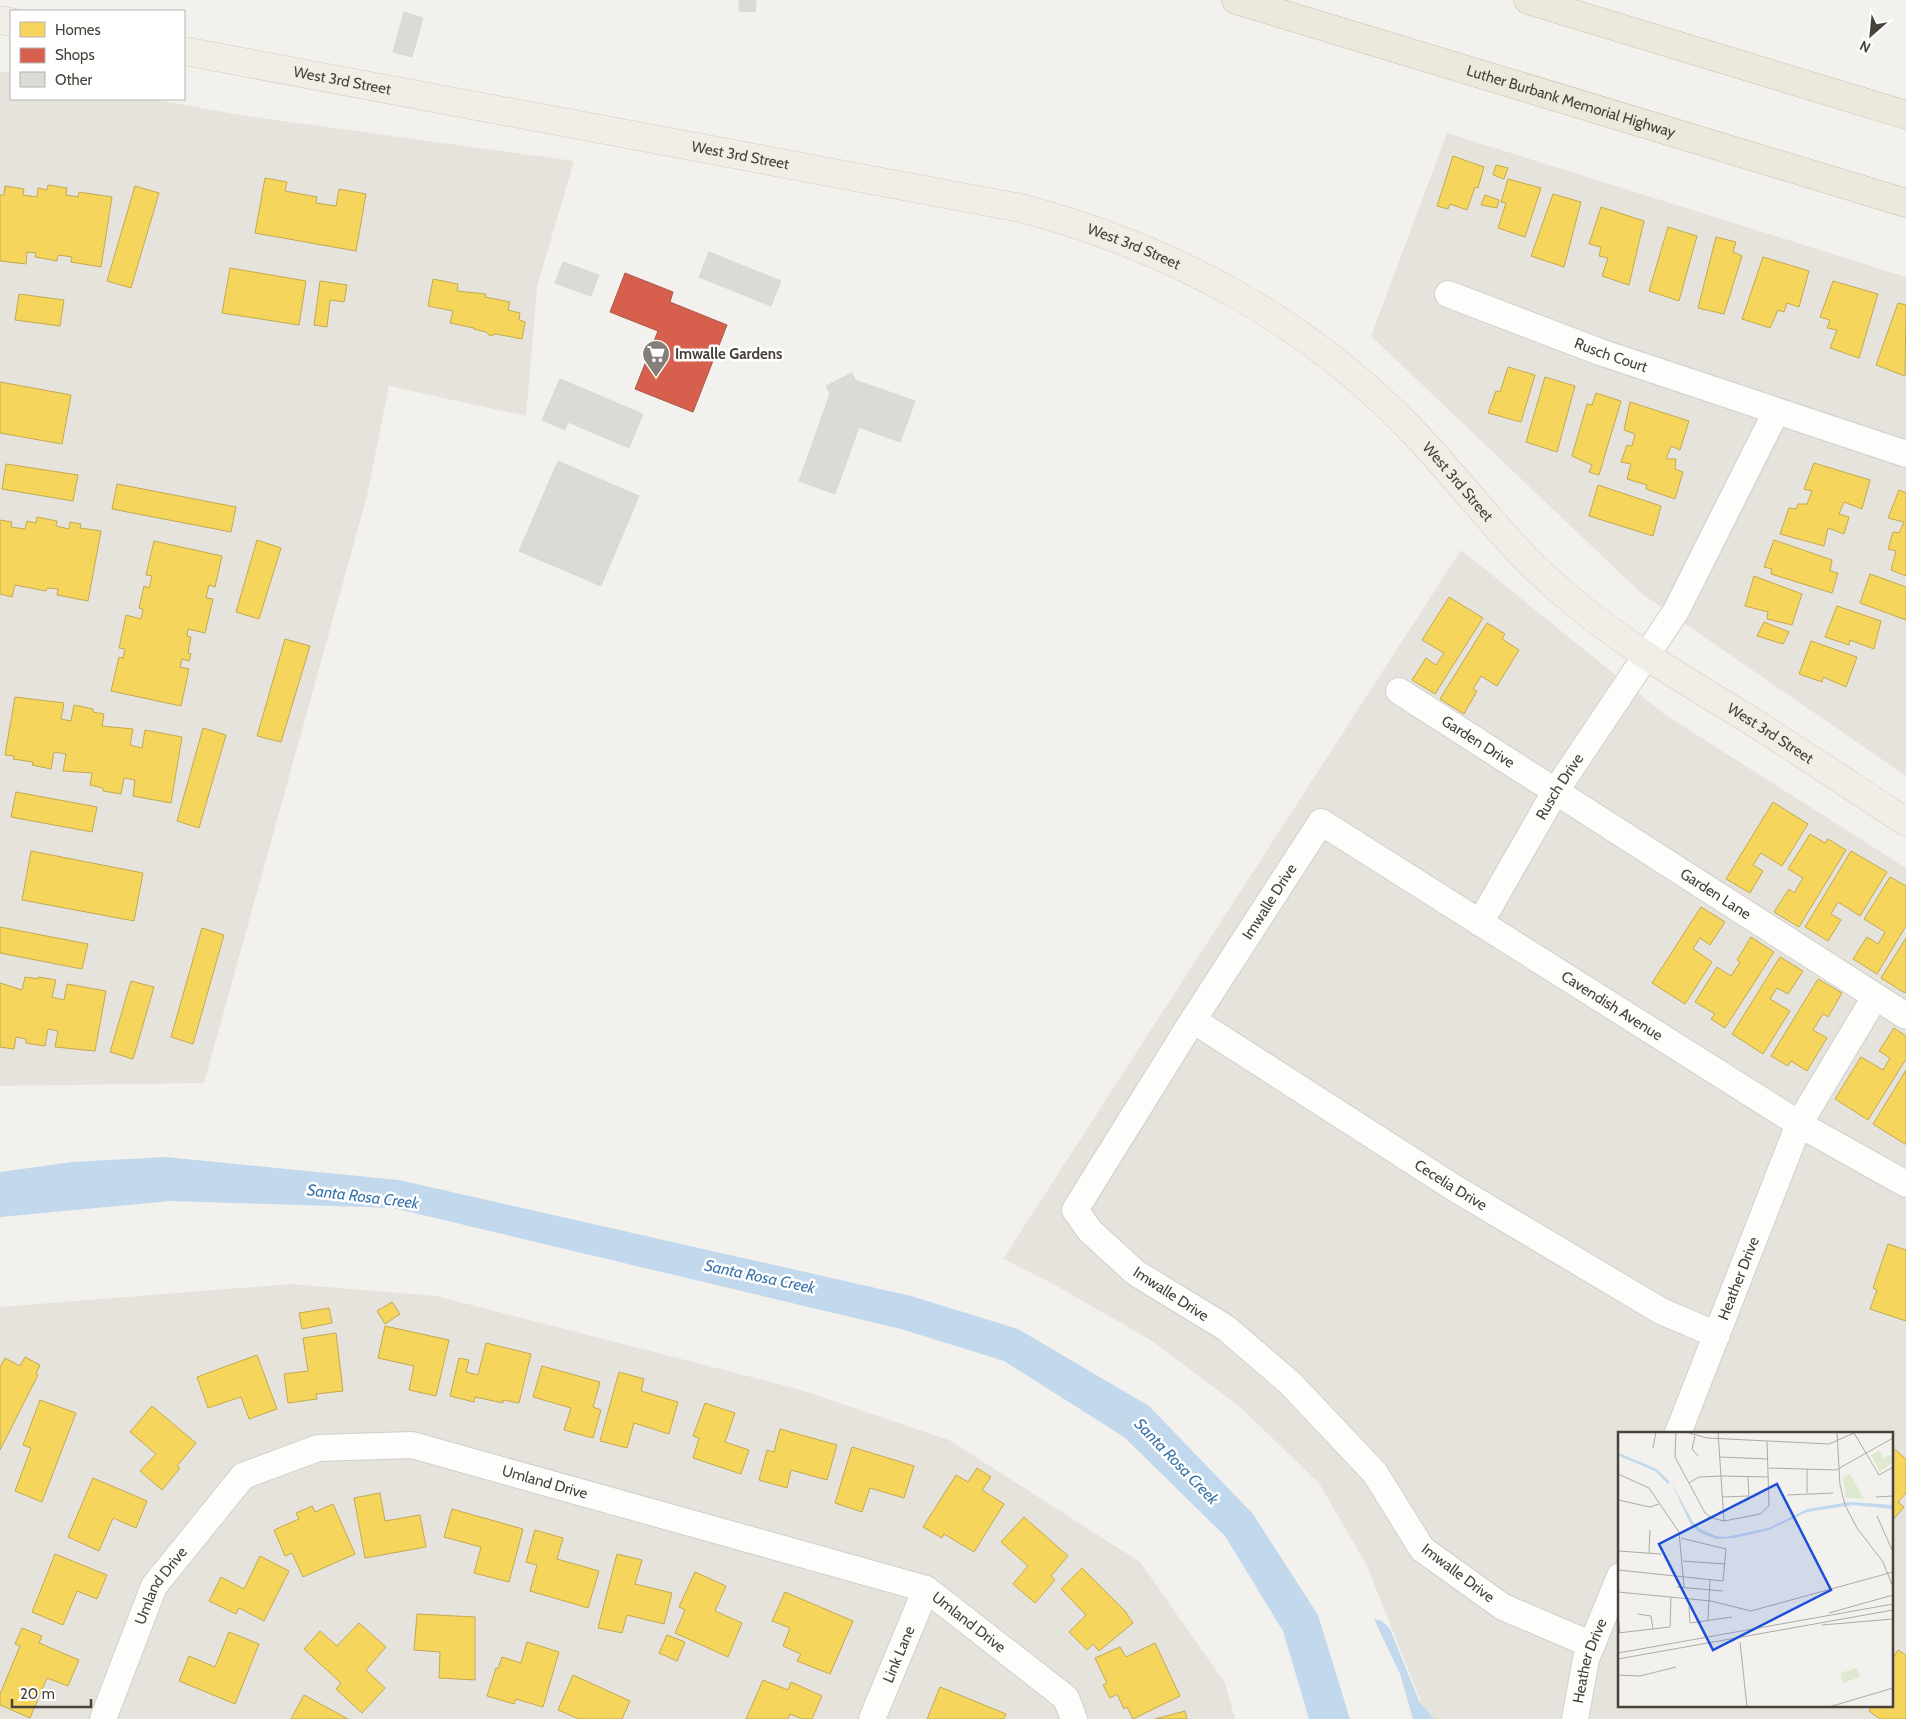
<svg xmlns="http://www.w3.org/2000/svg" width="1906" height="1719" font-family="Cabin,sans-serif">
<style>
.residential{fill:#e5e3dc;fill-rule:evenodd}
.water{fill:#c2d8ec}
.homes{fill:#f6d55c;stroke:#c2a952}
.shops{fill:#d6604d;stroke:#ab5747}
.building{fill:#dcdad6;stroke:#dad8d3}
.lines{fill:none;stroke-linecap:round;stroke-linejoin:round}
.minor-casing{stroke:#d0cfcb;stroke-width:28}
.major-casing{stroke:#d3cdbc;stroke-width:29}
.highway-casing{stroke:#c8bfab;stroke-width:29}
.minor{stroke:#fdfdfc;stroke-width:26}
.major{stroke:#f0eee6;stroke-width:28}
.highway{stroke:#ebe8dc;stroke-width:28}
.labels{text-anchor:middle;stroke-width:5;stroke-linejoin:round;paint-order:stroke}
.street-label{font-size:15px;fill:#48433a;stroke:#fff}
.poi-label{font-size:15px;font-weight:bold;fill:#48433a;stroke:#fff;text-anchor:start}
.water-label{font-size:16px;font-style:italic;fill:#3b75ac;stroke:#fff}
.inset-river{fill:none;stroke:#c2d8ec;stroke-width:2.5}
.inset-road{fill:none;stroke:#aeaba5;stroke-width:1}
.view{fill:#1d4ed8;fill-opacity:0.15;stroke:#1d4ed8;stroke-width:2.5}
.inset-edge{fill:none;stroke:#48433a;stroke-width:2.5}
</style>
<rect width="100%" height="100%" fill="#f2f1ed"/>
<g class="residential">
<path d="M0 71 11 73V99H150L247 116 574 161 537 287 526 416 389 386 367 496 204 1083 0 1086Z"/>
<path d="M1447 133 1906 277V776L1642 594 1371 336Z"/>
<path d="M1461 550 1664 714 1906 868V1719H1428L1367 1566 1319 1483 1240 1407 1149 1339 1053 1284 1003 1259ZM1620 1433H1892V1705H1620Z"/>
<path d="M291 1284 436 1296 798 1389 949 1440 1140 1562 1225 1683 1235 1719H0V1307Z"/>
</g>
<g class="water">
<path d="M166 1157 399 1180 911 1296 1018 1329 1149 1406 1253 1514 1318 1615 1350 1719H1309L1283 1631 1225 1536 1124 1437 1004 1361 901 1329 393 1208 171 1201 0 1217V1172L72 1162Z"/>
<path d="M1374 1619 1382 1621 1390 1629 1419 1701 1434 1719H1413L1400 1674Z"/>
</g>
<g class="homes">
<path d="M1453 156 1484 167 1478 188 1475 187 1467 210 1450 204 1448 209 1437 206Z"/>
<path d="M1496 165 1508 168 1504 179 1493 175Z"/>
<path d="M265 178 287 182 285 191 317 197 316 203 336 206 339 189 366 194 356 251 255 233Z"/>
<path d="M1508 179 1541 188 1525 237 1498 228 1506 203 1501 202Z"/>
<path d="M48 185 67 188 66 195 78 197 79 192 112 197 101 267 71 262 72 257 58 255 57 261 35 257 36 253 27 252 26 264 0 261V195H4L5 186 24 189 23 195 37 197 38 188 47 190Z"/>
<path d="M135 186 159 193 131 288 107 281Z"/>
<path d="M1553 194 1581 202 1564 267 1531 256Z"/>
<path d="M1485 195 1499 200 1497 208 1481 205Z"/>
<path d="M1601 207 1644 221 1629 285 1602 276 1608 258 1599 256 1601 247 1589 244Z"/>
<path d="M1668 227 1697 236 1679 301 1649 291Z"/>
<path d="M1716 237 1736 242 1733 252 1742 256 1724 314 1698 308Z"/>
<path d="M1763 257 1809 271 1799 307 1787 303 1784 312 1778 310 1770 328 1742 319Z"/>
<path d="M230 268 306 281 299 325 222 313Z"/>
<path d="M433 279 458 284 457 291 486 294 485 297 510 302 508 310 520 313 519 320 525 322 522 339 496 334 490 336 486 332 474 329V328L450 323 453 311 428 306Z"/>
<path d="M320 281 347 285 344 302 330 300 327 327 314 325Z"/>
<path d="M1833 281 1878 294 1859 358 1830 348 1837 330 1827 328 1830 320 1820 317Z"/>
<path d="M19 294 64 300 60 326 15 320Z"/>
<path d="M1898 303 1906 305 1905 376 1876 365Z"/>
<path d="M1508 367 1535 375 1521 422 1488 413 1496 391 1500 392Z"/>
<path d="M1545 377 1575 386 1557 452 1526 442Z"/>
<path d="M0 382 71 395 62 444 0 433Z"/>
<path d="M1596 393 1621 401 1599 475 1589 472 1592 465 1572 456 1587 404 1592 405Z"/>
<path d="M1630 402 1689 421 1680 450 1671 446 1666 459H1676L1675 469 1683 472 1675 499 1646 489 1647 485 1627 479 1631 464 1621 462 1627 445 1632 446 1635 434 1624 430Z"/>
<path d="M1814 463 1870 480 1862 509 1844 502 1839 514 1849 517 1844 534 1828 528 1824 546 1780 534 1789 508 1796 509 1798 504H1807L1812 491 1804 489Z"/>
<path d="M6 464 78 475 73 501 2 489Z"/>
<path d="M117 484 236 507 231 532 112 509Z"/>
<path d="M1598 485 1661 506 1653 536 1589 516Z"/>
<path d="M1899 490 1906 493V576L1891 570 1896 551 1888 549 1893 532 1899 533 1904 522 1888 518Z"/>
<path d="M37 517 57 521 56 526 69 529 70 522 81 524 80 528 101 531 88 601 57 595 58 589 47 588 46 591 15 585 12 597 0 594V520L12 522 11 527 25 529 27 521 36 523Z"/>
<path d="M257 540 281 548 259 619 236 612Z"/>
<path d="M1774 540 1832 560 1830 571 1838 573 1832 593 1771 574 1772 569 1764 567Z"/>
<path d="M154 541 222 556 215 587 209 585 206 598 213 599 205 633 188 629 187 636 191 637 188 653 191 654 189 661 182 659 180 667 189 669 181 706 111 691 119 657 123 658 125 649 119 648 126 615 141 619 143 609 139 608 144 586 149 588 152 576 146 575Z"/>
<path d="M1870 574 1906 587V620L1860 603Z"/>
<path d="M1754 576 1802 594 1792 625 1767 619 1768 612 1745 606Z"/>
<path d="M1449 597 1483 618 1435 694 1412 680 1426 658 1436 665 1444 653 1422 640Z"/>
<path d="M1837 606 1881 621 1874 649 1850 640 1849 645 1825 637Z"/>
<path d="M1764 622 1789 632 1783 644 1757 636Z"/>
<path d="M1487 623 1505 634 1502 639 1519 650 1497 686 1481 676 1473 689 1477 691 1464 714 1440 699Z"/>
<path d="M285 639 310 646 281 742 257 736Z"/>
<path d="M1811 641 1857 657 1846 687 1823 677 1822 682 1799 674Z"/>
<path d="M15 697 64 703 61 719 71 721 74 705 93 709V712L104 714 102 726 133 729 130 745 142 748 145 730 182 737 171 803 133 796 135 780 124 778 121 794 103 791V788L90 785 92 773 63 771 66 754 54 752 51 769 32 765 33 762 13 759 14 756 5 755Z"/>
<path d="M203 728 226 735 199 828 177 821Z"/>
<path d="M16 792 97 807 92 832 11 817Z"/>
<path d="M1773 802 1808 824 1782 866 1761 853 1753 865 1763 871 1750 893 1726 879Z"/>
<path d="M1810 834 1825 843 1828 839 1846 850 1799 927 1774 912 1789 889 1794 893 1803 878 1788 869Z"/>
<path d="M31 851 143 873 134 921 22 900Z"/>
<path d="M1851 851 1887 872 1860 916 1838 902 1831 914 1841 920 1828 941 1805 927Z"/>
<path d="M1890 877 1906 886V926L1877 974 1853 959 1867 937 1878 944 1885 932 1864 919Z"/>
<path d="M1701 907 1725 922 1710 945 1700 938 1693 949 1712 962 1685 1004 1652 983Z"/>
<path d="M0 927 88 944 82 969 0 953Z"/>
<path d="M202 928 224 935 193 1044 171 1037Z"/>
<path d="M1751 937 1774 952 1725 1028 1711 1019 1715 1014 1695 1002 1717 967 1731 976 1740 962 1737 960Z"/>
<path d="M1906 938V992L1905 993 1881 978Z"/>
<path d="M1780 957 1803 971 1788 994 1777 988 1770 999 1790 1011 1763 1054 1732 1034Z"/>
<path d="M25 977 38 979V977L56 980 52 997 64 1000 67 984 106 991 95 1051 55 1047 58 1031 48 1029 45 1046 26 1043V1039L16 1037 14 1049 0 1047V983L22 990Z"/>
<path d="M1818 979 1842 993 1828 1017 1823 1014 1813 1030 1827 1038 1807 1071 1791 1061 1788 1066 1771 1056Z"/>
<path d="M131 981 154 987 133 1059 110 1052Z"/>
<path d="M1894 1028 1906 1036V1059L1868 1120 1835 1099 1861 1057 1883 1070 1890 1058 1879 1051Z"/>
<path d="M1906 1070V1144H1905L1873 1124Z"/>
<path d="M1888 1244 1906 1250V1321L1870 1309 1877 1290 1873 1288Z"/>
<path d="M392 1302 400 1314 385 1324 377 1311Z"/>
<path d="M329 1308 332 1323 302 1329 299 1313Z"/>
<path d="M385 1326 449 1340 436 1396 409 1390 414 1366 378 1358Z"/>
<path d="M336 1333 343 1391 316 1394 317 1399 288 1403 284 1374 308 1371 303 1338Z"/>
<path d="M486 1343 531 1354 519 1403 503 1400V1403L475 1397 474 1402 450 1396 459 1358 469 1360 466 1372 478 1375Z"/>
<path d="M257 1355 277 1409 249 1419 241 1397 208 1408 197 1377Z"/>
<path d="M25 1357 40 1365 36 1374 38 1375 0 1450V1367L5 1358 20 1366Z"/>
<path d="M542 1366 600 1382 593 1407 601 1410 593 1438 564 1430 571 1408 533 1397Z"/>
<path d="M619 1372 644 1379 641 1391 678 1402 669 1434 634 1423 627 1448 600 1441Z"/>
<path d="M40 1400 76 1413 42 1502 15 1491 31 1448 23 1445Z"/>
<path d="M705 1403 735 1413 725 1442 749 1450 741 1474 693 1458 699 1438 693 1436Z"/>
<path d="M152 1406 196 1443 177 1466 180 1468 162 1490 140 1471 156 1454 130 1432Z"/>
<path d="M780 1429 837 1445 827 1480 791 1470 787 1488 759 1480 767 1450 774 1452Z"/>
<path d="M852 1447 914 1466 904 1498 870 1488 862 1512 835 1503Z"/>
<path d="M1893 1448 1906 1459V1493L1898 1502 1904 1507 1892 1521Z"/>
<path d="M977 1468 991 1477 982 1490 1004 1504 974 1552 944 1534 942 1538 923 1527 956 1475 968 1482Z"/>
<path d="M93 1478 147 1501 136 1528 113 1518 99 1551 68 1537Z"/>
<path d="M380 1493 385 1521 420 1515 426 1547 365 1558 354 1498Z"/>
<path d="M333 1504 355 1554 303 1577 292 1553 285 1556 274 1530 299 1519 296 1513 312 1506 315 1512Z"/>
<path d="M452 1509 523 1529 509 1582 474 1573 481 1547 444 1537Z"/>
<path d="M1024 1517 1068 1556 1051 1576 1055 1580 1035 1603 1013 1584 1028 1566 1001 1542Z"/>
<path d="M535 1530 563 1538 557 1559 599 1571 588 1608 530 1591 537 1565 526 1562Z"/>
<path d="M55 1554 107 1575 97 1599 77 1591 63 1625 32 1612Z"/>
<path d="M617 1554 642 1560 635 1584 672 1593 664 1624 627 1615 622 1633 598 1628Z"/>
<path d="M260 1556 289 1571 264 1621 239 1608 236 1614 209 1601 221 1577 244 1589Z"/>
<path d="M1082 1568 1125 1611 1133 1623 1099 1651 1093 1644 1087 1650 1069 1632 1086 1615 1061 1589Z"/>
<path d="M695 1572 726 1586 715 1611 742 1623 728 1657 675 1633 685 1610 679 1607Z"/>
<path d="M785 1592 853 1621 830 1674 797 1661 801 1654 783 1646 790 1628 772 1621Z"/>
<path d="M417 1614 475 1617V1680L439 1678 440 1652 414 1650Z"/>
<path d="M359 1623 386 1647 366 1670 385 1688 362 1713 336 1689 341 1683 304 1649 320 1631 337 1646Z"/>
<path d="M22 1628 42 1636 39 1643 79 1660 68 1686 47 1678 30 1718 0 1705V1694L20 1646 15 1644Z"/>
<path d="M229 1632 259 1644 235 1704 179 1681 189 1656 215 1667Z"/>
<path d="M667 1635 685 1642 677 1661 659 1653Z"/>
<path d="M527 1642 559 1652 543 1707 516 1699 514 1704 487 1696 496 1668 498 1669 502 1657 521 1663Z"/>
<path d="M1155 1643 1180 1696 1133 1719 1127 1707 1124 1709 1117 1694 1110 1698 1103 1685 1107 1683 1095 1658 1120 1647 1126 1657Z"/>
<path d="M1898 1650 1906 1655V1719H1880L1869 1711 1872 1705H1892V1659Z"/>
<path d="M573 1675 630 1701 622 1719H579L558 1710Z"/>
<path d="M763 1680 788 1690 791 1682 822 1696 812 1719H802L790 1714 788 1719H746Z"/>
<path d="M940 1687 1006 1714 1004 1719H927Z"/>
<path d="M304 1695 348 1719H291Z"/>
<path d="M1185 1711 1187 1719H1155Z"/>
</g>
<path class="shops" d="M625 273 673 292 670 302 727 325 693 412 635 389 658 331 610 312Z"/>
<g class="building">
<path d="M739 0H756L755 12 739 11Z"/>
<path d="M404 12 423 18 412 57 393 52Z"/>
<path d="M709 252 781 281 771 306 699 277Z"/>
<path d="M563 262 599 275 591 296 555 283Z"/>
<path d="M852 373 855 380 915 401 900 442 859 427 835 494 799 481 830 394 826 386Z"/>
<path d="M560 379 643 414 629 448 568 422 565 430 542 420Z"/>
<path d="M558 461 639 496 601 586 519 551Z"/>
</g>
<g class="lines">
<defs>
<g id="minor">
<path id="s1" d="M1448 294 1600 352 1906 454"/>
<path id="s2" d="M1399 691 1906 1016"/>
<path id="s3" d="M1480 923 1555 792 1676 611 1776 412"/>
<path id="s4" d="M1193 1020 1456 1189 1661 1311 1717 1335"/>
<path id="s5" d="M1678 1433 1799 1124 1875 997"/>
<path id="s6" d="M1592 1645 1503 1607 1422 1549 1375 1473 1290 1383 1226 1328 1136 1273 1090 1231 1075 1210 1193 1020 1321 822 1799 1124 1906 1184"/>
<path id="s7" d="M103 1719 154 1586 243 1476 318 1448 412 1445 926 1589 1066 1698 1074 1719"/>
<path id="s8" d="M872 1719 926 1589"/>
<path id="s9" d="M1575 1719 1586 1659 1620 1576"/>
</g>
<g id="major">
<path d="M0 20 11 22"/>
<path id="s10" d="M184 51 1021 208C1172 248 1311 322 1419 438 1468 490 1509 548 1564 594 1621 643 1686 681 1750 720 1802 753 1854 788 1906 822"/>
</g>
<g id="highway">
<path id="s11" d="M1236 0 1906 203"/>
<path d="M1528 0 1906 115"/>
</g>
</defs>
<use href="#minor" class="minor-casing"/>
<use href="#major" class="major-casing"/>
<use href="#highway" class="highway-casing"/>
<use href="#minor" class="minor"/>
<use href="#major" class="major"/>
<use href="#highway" class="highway"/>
</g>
<defs>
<symbol id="supermarket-pin" viewBox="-11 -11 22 30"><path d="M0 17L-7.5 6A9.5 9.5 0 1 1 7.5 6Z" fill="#848079" stroke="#fff"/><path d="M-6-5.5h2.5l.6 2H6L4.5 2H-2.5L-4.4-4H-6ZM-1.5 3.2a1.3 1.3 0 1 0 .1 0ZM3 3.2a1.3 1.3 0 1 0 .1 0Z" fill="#fff"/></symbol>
</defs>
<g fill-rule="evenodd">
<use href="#supermarket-pin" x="640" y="338" width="32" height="43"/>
</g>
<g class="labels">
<g class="street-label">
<text dy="5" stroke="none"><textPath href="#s10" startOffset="161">West 3rd Street</textPath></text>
<text dy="5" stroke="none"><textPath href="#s11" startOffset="350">Luther Burbank Memorial Highway</textPath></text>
<text dy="5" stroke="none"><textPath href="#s10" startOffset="566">West 3rd Street</textPath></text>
<text dy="5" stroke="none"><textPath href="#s10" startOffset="971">West 3rd Street</textPath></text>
<text dy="5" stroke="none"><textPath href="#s1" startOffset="174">Rusch Court</textPath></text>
<text dy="5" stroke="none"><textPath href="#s10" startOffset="1376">West 3rd Street</textPath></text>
<text dy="5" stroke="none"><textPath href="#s10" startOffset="1780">West 3rd Street</textPath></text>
<text dy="5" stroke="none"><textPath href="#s2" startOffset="94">Garden Drive</textPath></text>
<text dy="5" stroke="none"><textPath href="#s3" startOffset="158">Rusch Drive</textPath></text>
<text dy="5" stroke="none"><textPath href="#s2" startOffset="376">Garden Lane</textPath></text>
<text dy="5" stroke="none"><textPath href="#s6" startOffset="1052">Imwalle Drive</textPath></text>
<text dy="5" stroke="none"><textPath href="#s6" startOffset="1491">Cavendish Avenue</textPath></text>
<text dy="5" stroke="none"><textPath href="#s4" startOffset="306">Cecelia Drive</textPath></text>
<text dy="5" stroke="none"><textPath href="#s5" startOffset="166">Heather Drive</textPath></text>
<text transform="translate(1171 1294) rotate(33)" y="5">Imwalle Drive</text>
<text dy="5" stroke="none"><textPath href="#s7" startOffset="596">Umland Drive</textPath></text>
<text transform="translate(1458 1573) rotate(37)" y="5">Imwalle Drive</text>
<text dy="5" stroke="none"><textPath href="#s7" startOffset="146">Umland Drive</textPath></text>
<text dy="5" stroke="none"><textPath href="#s7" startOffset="1046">Umland Drive</textPath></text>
<text dy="5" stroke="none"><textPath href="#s8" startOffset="70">Link Lane</textPath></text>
<text dy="5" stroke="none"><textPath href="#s9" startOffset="60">Heather Drive</textPath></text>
</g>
<g class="poi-label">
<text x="675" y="359">Imwalle Gardens</text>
</g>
<g class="water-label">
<text transform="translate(363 1196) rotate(7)" y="6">Santa Rosa Creek</text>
<text transform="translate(760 1276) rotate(12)" y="6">Santa Rosa Creek</text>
<text transform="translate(1177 1461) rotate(46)" y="6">Santa Rosa Creek</text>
</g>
</g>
<g transform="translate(1618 1432)">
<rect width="275" height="275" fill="#f2f1ed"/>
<path d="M261 18 266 26 271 23 275 30 262 40 253 23ZM232 42 246 67 228 66 225 45ZM239 236 242 245 225 251 222 241Z" fill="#deead0"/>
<path d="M53 50 75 90 82 97 98 104 108 105 151 96 189 77 231 70 275 73V77L235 73 189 80 151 98 116 106 98 107 81 100 72 91Z" fill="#c2d8ec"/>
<path class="inset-river" d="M0 22 38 38 51 51"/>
<path class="inset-road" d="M58 0 57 25 87 81 94 86 106 89 142 82 151 74 149 9M68 0 89 6 211 12 236 1 261 43 275 35M100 0 106 89M219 0 222 53 227 73 239 96 265 130 275 155M77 4 74 17 80 24M35 16 38 0M102 25 150 27M151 36 218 38 275 6M0 42 31 56 61 100 66 155M71 51 81 45 103 44 151 45M189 61V37M169 63 215 61M104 65 131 64 130 45M258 65 275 64M0 68 32 75 41 72M259 84 275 120M0 119 43 122M31 121 32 98M65 129 107 132M0 138 105 149 108 117 63 106M59 155 105 159M0 160 93 169 133 179 275 140M71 175 72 191 114 185M211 181 275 163M0 182 2 201M20 182 33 184 35 197M90 188 92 147M204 193 275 187M0 201 52 195 53 165M122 210 129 275M0 221 275 172M0 227 275 178M0 243 22 244 58 235M211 275 275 256"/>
<path class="view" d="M159 52 213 158 95 218 41 112Z"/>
<rect width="275" height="275" class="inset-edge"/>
</g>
<rect x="10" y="10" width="175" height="90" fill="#ffffff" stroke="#b6b4b0"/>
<rect x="20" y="22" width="25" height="15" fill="#f6d55c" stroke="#b6b4b0"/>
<text x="55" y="35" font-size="15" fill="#48433a">Homes</text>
<rect x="20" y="48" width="25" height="15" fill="#d6604d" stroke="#b6b4b0"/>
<text x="55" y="60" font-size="15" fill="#48433a">Shops</text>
<rect x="20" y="72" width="25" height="15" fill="#dcdad6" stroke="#b6b4b0"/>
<text x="55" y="85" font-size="15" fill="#48433a">Other</text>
<g transform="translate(1871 35) rotate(207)" stroke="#ffffff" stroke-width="4" paint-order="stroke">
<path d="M0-4L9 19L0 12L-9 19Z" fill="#48433a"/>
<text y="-8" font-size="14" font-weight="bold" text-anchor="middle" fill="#48433a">N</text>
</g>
<path d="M12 1699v8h79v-8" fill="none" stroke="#48433a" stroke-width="2.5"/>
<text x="20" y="1699" font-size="15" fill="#48433a" stroke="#ffffff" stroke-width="4" paint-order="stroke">20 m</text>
</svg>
